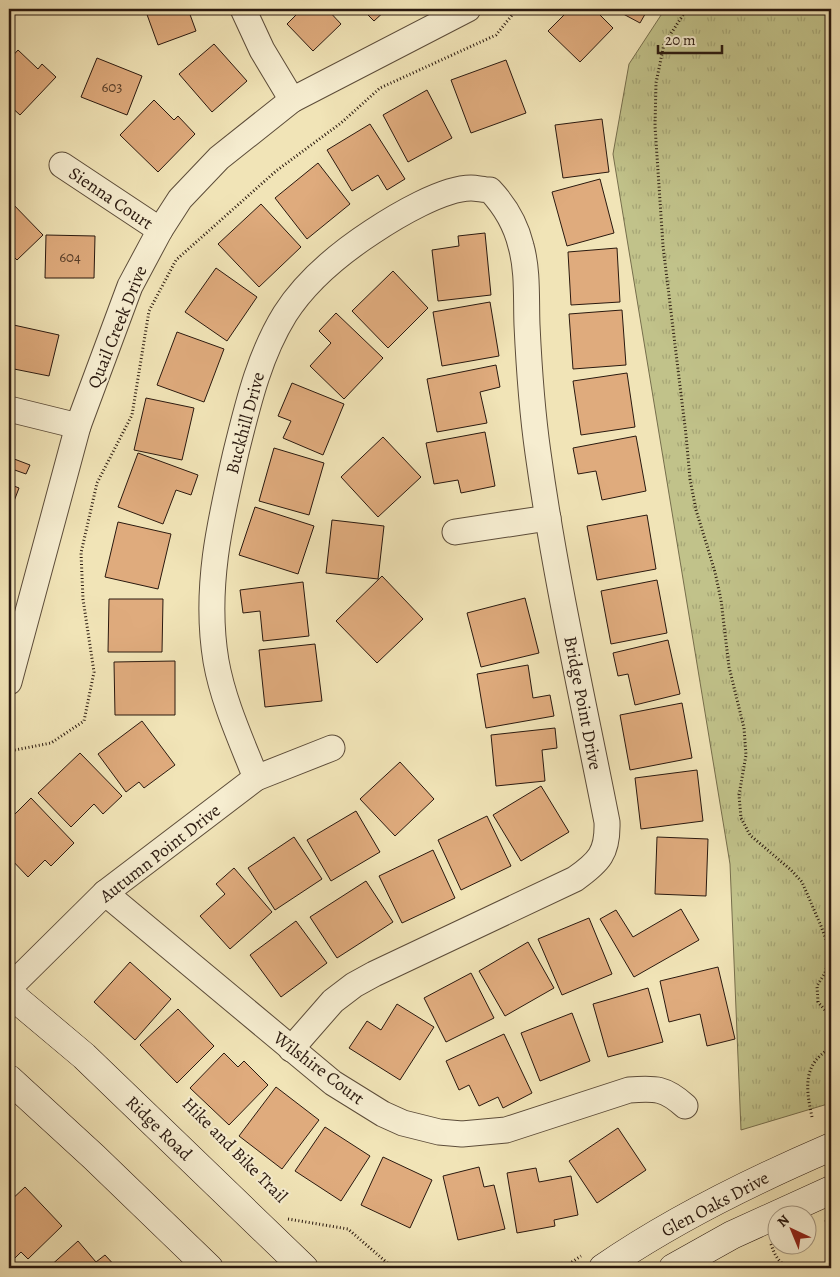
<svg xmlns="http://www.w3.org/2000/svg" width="840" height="1277" font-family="Alegreya,serif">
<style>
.grass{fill:url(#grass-tufts);stroke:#766e4c}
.building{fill:#dfab7d;stroke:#2a190f}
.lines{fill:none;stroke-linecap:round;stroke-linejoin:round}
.street-casing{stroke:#5c4c39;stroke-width:27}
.secondary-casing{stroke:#2a190f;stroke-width:29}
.path{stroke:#2a190f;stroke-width:3;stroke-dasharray:1 2.5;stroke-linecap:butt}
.street{stroke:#f6edd0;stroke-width:25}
.secondary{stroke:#f6edd0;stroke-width:28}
.labels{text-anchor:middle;stroke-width:4;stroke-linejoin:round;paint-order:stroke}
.number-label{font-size:15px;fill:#573e2a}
.street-label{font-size:18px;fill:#2a190f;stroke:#f6edd0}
</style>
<defs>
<pattern id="grass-tufts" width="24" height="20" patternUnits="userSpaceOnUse" patternTransform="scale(1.25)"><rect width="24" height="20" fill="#c1c28a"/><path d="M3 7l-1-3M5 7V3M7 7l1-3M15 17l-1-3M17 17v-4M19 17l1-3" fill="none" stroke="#a6a676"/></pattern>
</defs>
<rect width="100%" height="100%" fill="#f1e4b7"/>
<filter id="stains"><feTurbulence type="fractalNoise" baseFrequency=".004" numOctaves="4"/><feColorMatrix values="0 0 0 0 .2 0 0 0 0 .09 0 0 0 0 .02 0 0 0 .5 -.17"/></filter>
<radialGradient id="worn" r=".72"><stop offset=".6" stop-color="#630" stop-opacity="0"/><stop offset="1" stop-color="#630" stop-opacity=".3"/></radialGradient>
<path class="grass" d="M665 9H831V1103L741 1130 730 864 613 154 629 64Z"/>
<g class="building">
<path d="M145 9H188L196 31 158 45Z"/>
<path d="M293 9H327L341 24 313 51 287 24 298 13Z"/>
<path d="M362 9H387L374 21Z"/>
<path d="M570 9H594L613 28 580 62 548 31Z"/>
<path d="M614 9H648L640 23Z"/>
<path d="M214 44 247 81 212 112 179 74Z"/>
<path d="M18 50 38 69 42 64 56 77 20 115 9 105V60Z"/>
<path d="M97 58 142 76 127 115 81 97Z"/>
<path d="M506 60 526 113 471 133 451 80Z"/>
<path d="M427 90 452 138 408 162 383 115Z"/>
<path d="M154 100 174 120 178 116 195 134 158 172 120 135Z"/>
<path d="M602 119 609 172 563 178 555 125Z"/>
<path d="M370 124 405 179 387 190 378 175 352 191 327 150Z"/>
<path d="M318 163 350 204 307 239 275 198Z"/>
<path d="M600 179 614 233 567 246 552 192Z"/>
<path d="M9 200 43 235 17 260 9 252Z"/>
<path d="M261 204 301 247 259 287 218 244Z"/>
<path d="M485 233 491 295 438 301 432 250 459 246 458 236Z"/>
<path d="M46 235 95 236 94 278H45Z"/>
<path d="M617 248 620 302 571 305 568 252Z"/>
<path d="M216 268 257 297 227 341 185 312Z"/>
<path d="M393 271 428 308 388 348 352 311Z"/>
<path d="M490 302 499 356 442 366 433 312Z"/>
<path d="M622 310 626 365 573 369 569 314Z"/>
<path d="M336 313 383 358 344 399 310 366 331 343 319 331Z"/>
<path d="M9 324 59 335 49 376 9 368Z"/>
<path d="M177 332 224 349 204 402 157 385Z"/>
<path d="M496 365 500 387 480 392 487 423 437 432 427 379Z"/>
<path d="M627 373 635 427 581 435 573 381Z"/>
<path d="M292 383 344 404 323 455 283 438 291 421 278 416Z"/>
<path d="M146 398 194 408 182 460 134 450Z"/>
<path d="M485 432 495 486 461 493 458 480 434 484 426 443Z"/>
<path d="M636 436 646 491 602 500 596 471 578 474 573 448Z"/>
<path d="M383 437 421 477 378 517 341 477Z"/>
<path d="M274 448 324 463 309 515 259 501Z"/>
<path d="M138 453 198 475 191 495 176 490 163 524 118 507Z"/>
<path d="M9 454V457L30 465 26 474 9 468Z"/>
<path d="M9 484 19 488 11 509 9 508Z"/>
<path d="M255 507 314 526 298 574 239 555Z"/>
<path d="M647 515 656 569 597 580 587 526Z"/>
<path d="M332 520 384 526 378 579 326 573Z"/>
<path d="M118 522 171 534 158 589 105 577Z"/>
<path d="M382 576 423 619 377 663 336 621Z"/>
<path d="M657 580 667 633 611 644 601 591Z"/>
<path d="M303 582 309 636 263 641 260 611 243 613 240 590Z"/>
<path d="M525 598 539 653 481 667 467 613Z"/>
<path d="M109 599H163L162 652H108Z"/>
<path d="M668 640 680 694 635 705 628 674 618 676 613 653Z"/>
<path d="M315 644 322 701 265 707 259 650Z"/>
<path d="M175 661V715H115L114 662Z"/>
<path d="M528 665 533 698 550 695 554 716 486 728 477 674Z"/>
<path d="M682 703 692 758 630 770 620 715Z"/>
<path d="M142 721 175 765 144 788 139 782 126 792 98 754Z"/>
<path d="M555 728 557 748 542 750 545 781 496 786 491 735Z"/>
<path d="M80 753 122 796 103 814 94 804 71 827 38 793Z"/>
<path d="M400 762 434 799 395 836 360 799Z"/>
<path d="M697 770 703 821 641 829 635 778Z"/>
<path d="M541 786 569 832 521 861 493 815Z"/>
<path d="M31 798 74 843 51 866 45 860 28 877 9 857V820Z"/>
<path d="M356 811 380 852 331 881 307 840Z"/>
<path d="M487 816 511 866 461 890 438 840Z"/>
<path d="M294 837 322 879 275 910 248 868Z"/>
<path d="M657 837 708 839 706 896 655 894Z"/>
<path d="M433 850 455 898 402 923 379 876Z"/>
<path d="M234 868 272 912 230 949 200 916 225 894 216 884Z"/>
<path d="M9 870 15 876 9 882Z"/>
<path d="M366 881 393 922 337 958 310 917Z"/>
<path d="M681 909 699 940 634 977 600 919 616 910 633 937Z"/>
<path d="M589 918 612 974 562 995 538 939Z"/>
<path d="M296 921 327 963 281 997 250 955Z"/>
<path d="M528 942 554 988 505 1016 479 971Z"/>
<path d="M130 962 171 999 135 1040 94 1002Z"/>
<path d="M718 967 735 1039 707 1046 700 1014 669 1022 660 981Z"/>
<path d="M471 973 494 1018 446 1042 424 998Z"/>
<path d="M648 988 663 1042 608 1057 593 1004Z"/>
<path d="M397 1004 434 1027 400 1080 349 1048 367 1021 381 1030Z"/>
<path d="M178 1009 214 1046 177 1083 140 1045Z"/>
<path d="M572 1013 590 1061 540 1081 521 1033Z"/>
<path d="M504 1034 532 1093 503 1108 498 1097 479 1106 469 1085 459 1090 446 1061Z"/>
<path d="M224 1053 238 1067 244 1061 268 1085 229 1125 190 1088Z"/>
<path d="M276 1087 319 1120 282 1169 239 1136Z"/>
<path d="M325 1127 370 1156 341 1201 295 1171Z"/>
<path d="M618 1128 646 1170 597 1203 569 1161Z"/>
<path d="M383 1157 432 1180 410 1228 361 1205Z"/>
<path d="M479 1167 484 1187 494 1185 505 1229 458 1240 443 1176Z"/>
<path d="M536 1168 539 1182 571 1176 578 1215 554 1220 555 1226 517 1233 507 1173Z"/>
<path d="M25 1187 62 1226 28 1259 21 1252 9 1264V1202Z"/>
<path d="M78 1241 96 1262 105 1255 117 1268H48Z"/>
</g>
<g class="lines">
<defs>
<g id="street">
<path d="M243 9 262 50 292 100"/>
<path d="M62 165 160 230"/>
<path d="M9 409 78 426"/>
<path d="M455 532 548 518"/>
<path d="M9 682 78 426 130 286 160 230 180 199 219 158 292 100 468 9"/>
<path d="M256 778C241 740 223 701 216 661 204 589 220 521 236 452 248 404 259 356 285 314 306 281 340 253 372 232 396 216 443 188 471 188 477 188 484 190 490 190 505 206 516 225 521 246 528 271 526 299 527 325 529 368 532 411 538 453 555 577 583 700 607 822 608 853 599 862 575 879L374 974 354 985 333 1001 291 1049"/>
<path d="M105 893 333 1083 383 1114 403 1123 439 1132 462 1134 506 1130 629 1090C656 1088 665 1088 685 1106"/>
<path d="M9 988 105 893 256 778 332 748"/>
</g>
<g id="secondary">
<path d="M9 993 84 1056 304 1268"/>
<path d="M9 1079 94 1157 209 1268"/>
<path d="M603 1268C674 1219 752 1181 831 1147"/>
<path d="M673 1268 732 1235 831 1190"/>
</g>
</defs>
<use href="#street" class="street-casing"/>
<use href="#secondary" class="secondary-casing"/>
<g class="path">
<path d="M687 9 664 44 656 83 655 126 663 246 686 435 690 479 696 510 715 572 721 600 729 667 744 728 746 755 739 795 741 818 750 835 791 870 802 882 821 926 831 953 825 973 817 986 818 1002 831 1017"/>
<path d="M9 759 15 750 51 743 84 721 94 672 83 599 81 553 97 483 132 415 149 311 176 260 276 171 341 123 380 88 496 35 517 9"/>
<path d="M812 1117C806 1089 802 1064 831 1048"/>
<path d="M288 1219 348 1229 392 1267 391 1268"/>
<path d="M825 1222 831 1220"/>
<path d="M771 1244C775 1256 779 1264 791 1268"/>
<path d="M563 1268 581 1256"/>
</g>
<use href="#street" class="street"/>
<use href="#secondary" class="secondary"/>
</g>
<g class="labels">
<g class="number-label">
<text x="112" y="92">603</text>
<text x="70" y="262">604</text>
</g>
<g class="street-label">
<text transform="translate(111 198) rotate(34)" y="6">Sienna Court</text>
<text transform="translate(117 327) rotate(-68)" y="6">Quail Creek Drive</text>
<text transform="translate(245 423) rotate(-75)" y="6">Buckhill Drive</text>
<text transform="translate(583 703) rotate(79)" y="6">Bridge Point Drive</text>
<text transform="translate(160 853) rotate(-38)" y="6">Autumn Point Drive</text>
<text transform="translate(319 1068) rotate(37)" y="6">Wilshire Court</text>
<text transform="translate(159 1128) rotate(44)" y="6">Ridge Road</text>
<text transform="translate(235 1150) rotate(45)" y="6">Hike and Bike Trail</text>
<text transform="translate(715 1204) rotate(-28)" y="6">Glen Oaks Drive</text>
</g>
</g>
<rect width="840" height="1277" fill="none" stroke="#f1e4b7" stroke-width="30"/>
<rect x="10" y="10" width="820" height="1257" fill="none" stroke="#2a190f" stroke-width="2.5"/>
<rect x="15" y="15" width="810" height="1247" fill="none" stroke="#2a190f"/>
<g transform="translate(792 1230) rotate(316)"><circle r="24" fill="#f6edd0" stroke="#a49883"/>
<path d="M0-4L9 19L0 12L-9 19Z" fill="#8f2418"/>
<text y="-8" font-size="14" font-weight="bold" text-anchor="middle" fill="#2a190f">N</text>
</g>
<path d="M658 45v8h64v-8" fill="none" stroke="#2a190f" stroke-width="2.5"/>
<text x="665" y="45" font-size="15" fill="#2a190f" stroke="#f6edd0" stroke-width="4" paint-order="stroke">20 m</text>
<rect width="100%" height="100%" filter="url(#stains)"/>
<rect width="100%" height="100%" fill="url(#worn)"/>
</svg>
